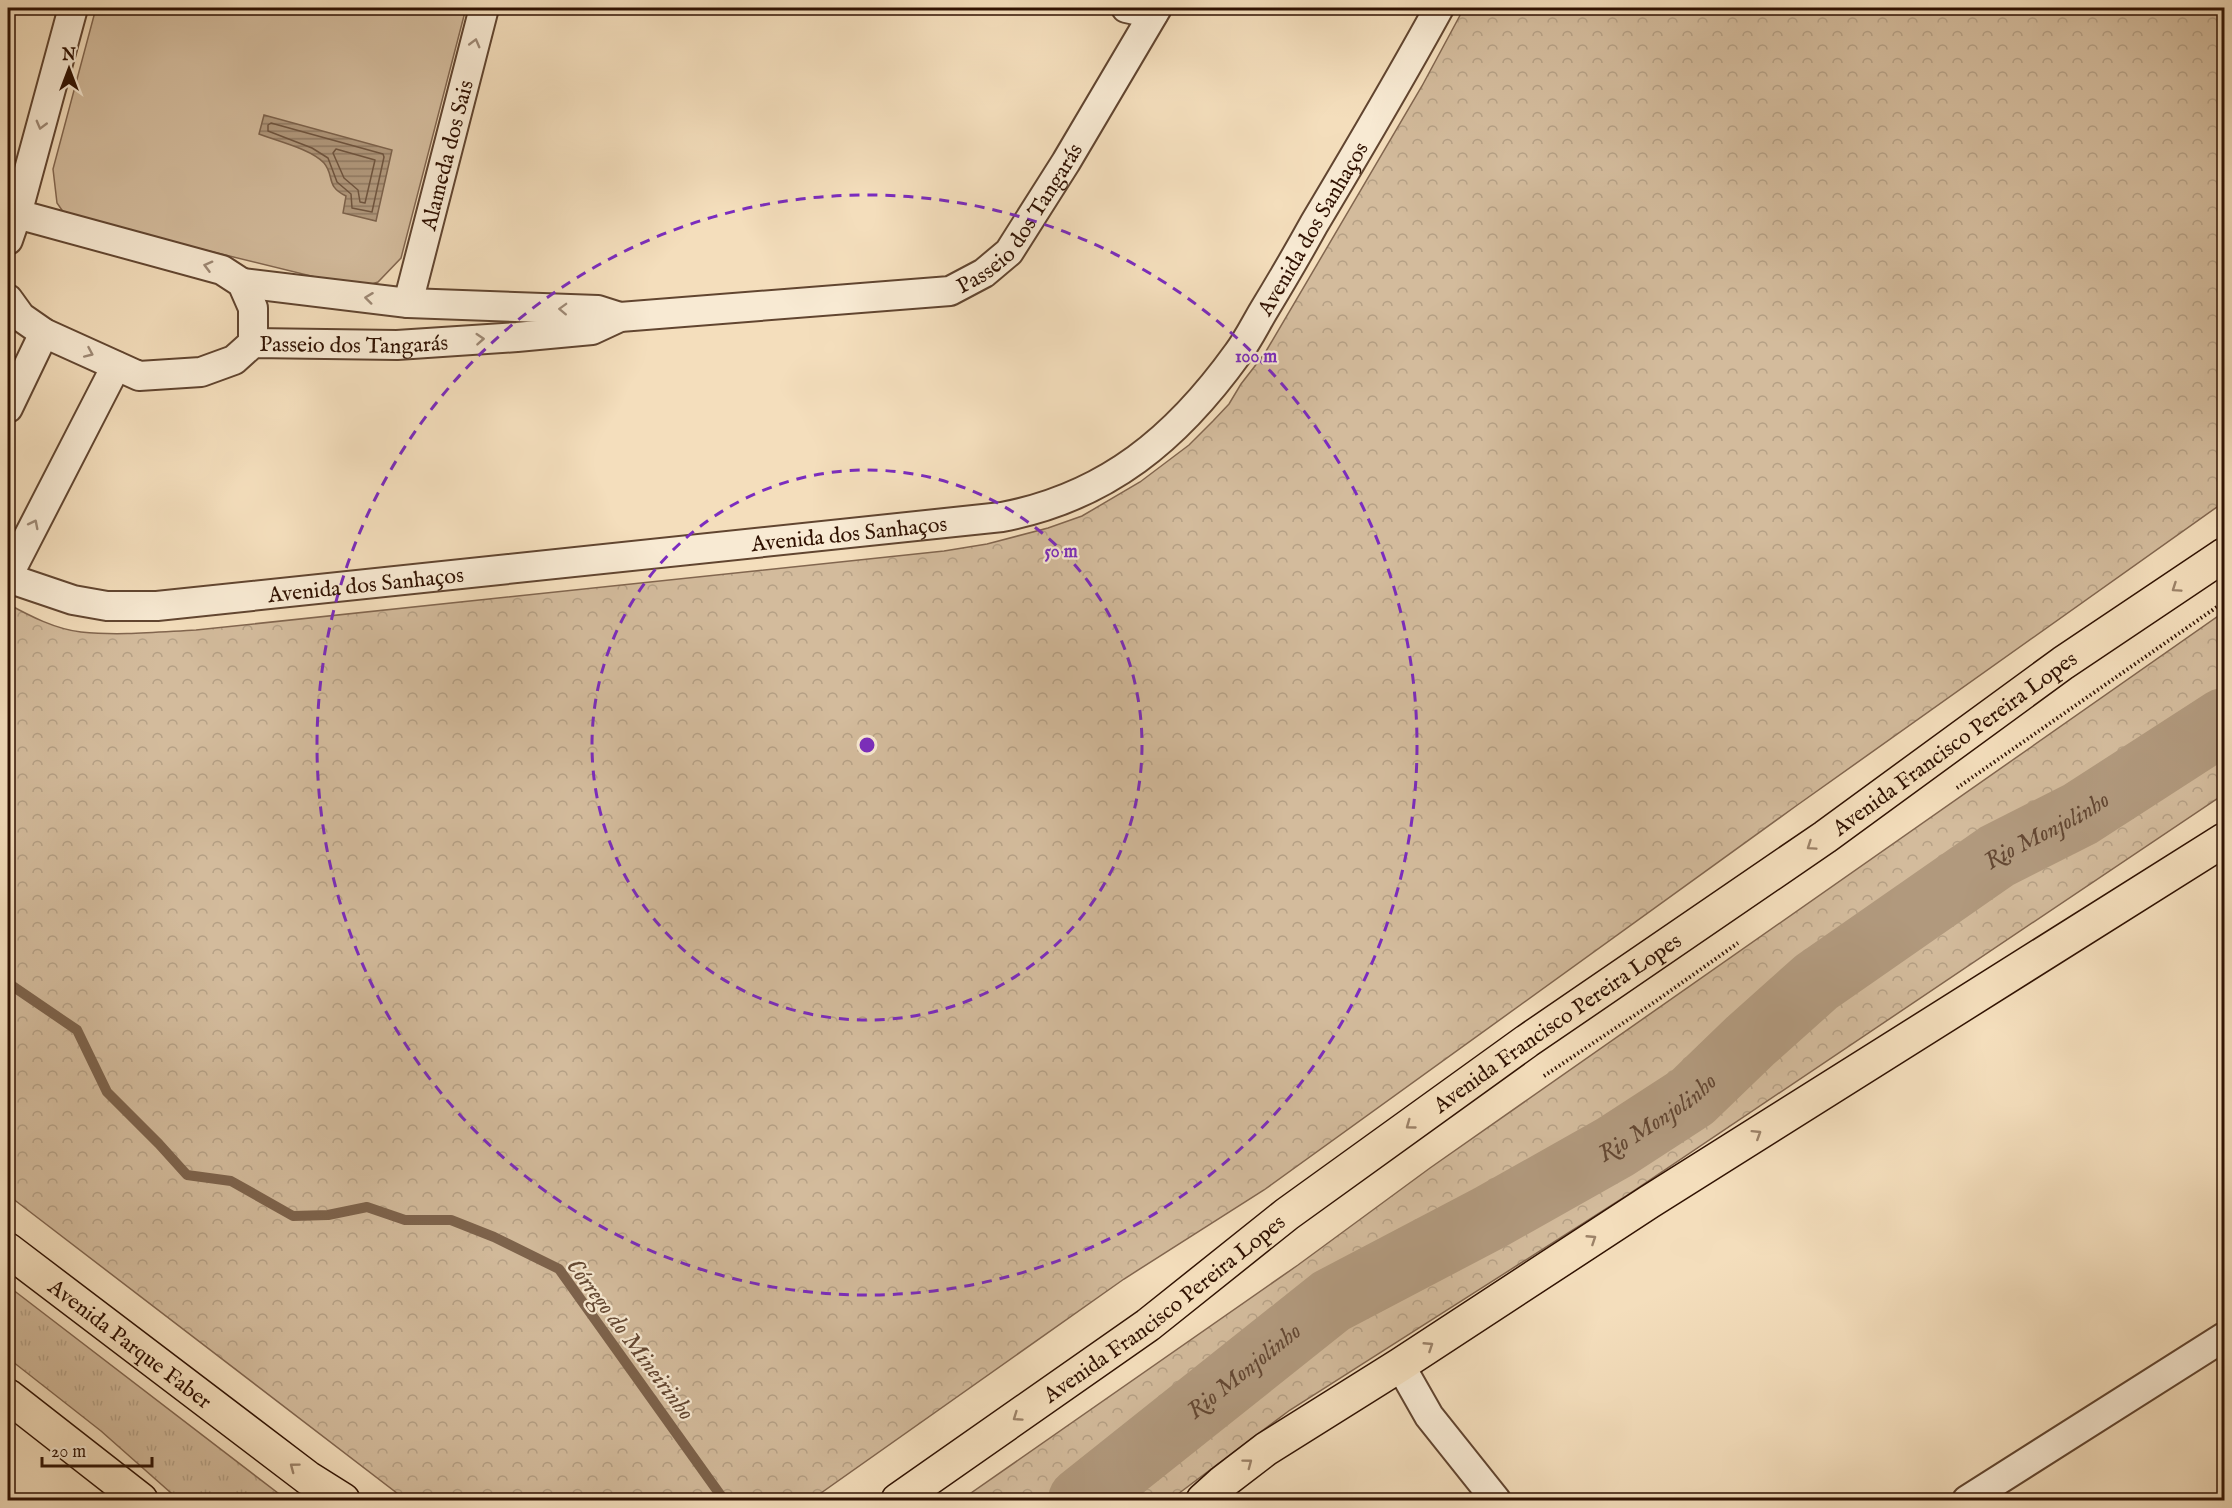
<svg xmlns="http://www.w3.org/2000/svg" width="2232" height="1508" font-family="'IM FELL English',serif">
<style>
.grass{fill:url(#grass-tufts);stroke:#82664f;stroke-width:1.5}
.forest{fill:url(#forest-crowns);stroke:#82664f;stroke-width:1.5}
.green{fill:#d3bb9c;stroke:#82664f;stroke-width:1.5}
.water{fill:url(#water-rules);stroke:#7d634c;stroke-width:1.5}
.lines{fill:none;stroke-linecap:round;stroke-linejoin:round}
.shore{stroke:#705640;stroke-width:1.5}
.stream{stroke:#7d634c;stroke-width:10}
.river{stroke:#b1997d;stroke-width:66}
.street-casing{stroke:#614530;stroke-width:32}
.primary-casing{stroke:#301202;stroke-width:36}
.path{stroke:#301202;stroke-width:4;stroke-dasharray:1.5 3;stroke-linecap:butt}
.street{stroke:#f8ead3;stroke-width:28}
.primary{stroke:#f4debc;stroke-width:33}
.oneway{stroke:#9e8975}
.oneway2{stroke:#9c8268}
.ring{fill:none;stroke:#7b2cbf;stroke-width:3;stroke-dasharray:10 8}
.labels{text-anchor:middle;stroke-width:4.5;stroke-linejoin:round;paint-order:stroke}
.street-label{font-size:22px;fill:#301202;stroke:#f8ead3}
.water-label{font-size:24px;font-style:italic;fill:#644833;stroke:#f8ead3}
.centre{fill:#7b2cbf;stroke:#f8ead3;stroke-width:3}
.ring-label{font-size:18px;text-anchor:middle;font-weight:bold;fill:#7b2cbf;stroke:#f8ead3;stroke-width:4.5;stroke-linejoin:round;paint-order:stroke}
</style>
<defs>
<pattern id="grass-tufts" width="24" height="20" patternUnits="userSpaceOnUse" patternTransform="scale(1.5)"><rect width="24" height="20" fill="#d3bb9c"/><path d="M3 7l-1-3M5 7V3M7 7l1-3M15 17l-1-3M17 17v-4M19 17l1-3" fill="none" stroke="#b5a085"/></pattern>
<pattern id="forest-crowns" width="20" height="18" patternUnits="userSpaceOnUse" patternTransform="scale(1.5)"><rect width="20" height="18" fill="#d3bb9c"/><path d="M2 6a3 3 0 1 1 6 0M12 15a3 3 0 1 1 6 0" fill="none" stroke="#b5a085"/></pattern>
<pattern id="water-rules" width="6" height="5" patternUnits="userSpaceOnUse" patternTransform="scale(1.5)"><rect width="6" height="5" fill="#b1997d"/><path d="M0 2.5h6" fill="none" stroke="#907b64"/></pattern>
</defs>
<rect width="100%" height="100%" fill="#f4debc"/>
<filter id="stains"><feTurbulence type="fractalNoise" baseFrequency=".00333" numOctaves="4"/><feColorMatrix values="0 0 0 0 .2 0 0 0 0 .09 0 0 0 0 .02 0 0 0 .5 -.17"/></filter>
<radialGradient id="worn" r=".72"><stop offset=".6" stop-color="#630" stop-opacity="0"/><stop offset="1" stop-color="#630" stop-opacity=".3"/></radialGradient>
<path class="grass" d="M8 1286 287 1500H179L101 1431 8 1358Z"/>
<g class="forest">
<path d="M1464 8H2224V502L1796 806 1264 1190 1124 1279 811 1500H406L8 1195V604C30 616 55 629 81 632 119 636 158 632 196 630L944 551 987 544 1048 528 1082 516 1140 482 1189 445 1213 421 1229 404 1241 384 1265 353 1422 86Z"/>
<path d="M2224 612V794L1623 1198 1290 1410 1178 1494 1173 1500H961L1298 1265 1430 1168Z"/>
</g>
<path class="green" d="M96 8H466L401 258 378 282 360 288 66 216 57 203 53 169Z"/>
<path class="water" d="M264 115 392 150 376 221 343 213 346 196C325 186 335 176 324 163 311 149 277 141 259 134Z"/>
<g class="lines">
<g class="shore">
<path d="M271 123 383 154 384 157 372 212 352 208 351 194 337 182 328 158 312 148 268 131V125Z"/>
<path d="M336 149 375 160 365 203 360 202 358 190 344 178 333 153Z"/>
</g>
<path class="stream" d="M8 983 77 1030 107 1092 159 1144 187 1175 231 1181 293 1216 328 1215 367 1207 405 1220H451L494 1237 559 1269 724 1500"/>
<path class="river" id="s1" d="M1081 1500 1331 1301 1489 1218 1615 1147 1692 1097 1750 1041 1816 982 1997 856 2080 814 2224 721"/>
<defs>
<g id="street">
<path d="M1126 8 1153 14"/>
<path d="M17 214 222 270 242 283 253 308V343"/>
<path d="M8 240 17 214 73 8"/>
<path d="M242 283 408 303 598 310 620 317"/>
<path id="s2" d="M8 299 21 317 44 333 139 376 201 372 234 360 253 343 397 345 517 337 592 330 620 317 950 291 984 273 1009 252 1066 162 1157 8"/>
<path id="s3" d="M408 303 484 8"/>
<path d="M8 408 44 333"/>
<path d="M8 576 116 366"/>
<path id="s4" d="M8 578 73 600 107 606H157L1002 517C1107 497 1177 438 1238 353 1248 340 1255 325 1264 310 1281 282 1298 253 1314 224 1357 152 1399 81 1439 8"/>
<path d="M1400 1365 1429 1416 1496 1500"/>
<path d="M1967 1500 2224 1337"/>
</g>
<g id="primary">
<path id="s5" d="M8 1250 308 1478 343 1500"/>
<path d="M8 1396 141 1500"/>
<path id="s6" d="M898 1500 1148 1325 1287 1214 1527 1041 1825 837 2063 663 2224 555"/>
<path d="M1203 1500 1223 1482 1266 1449 1400 1365 1649 1202 2224 840"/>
</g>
</defs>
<use href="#street" class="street-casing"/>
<use href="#primary" class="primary-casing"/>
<g class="path">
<path d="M1957 788 2224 602"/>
<path d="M1544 1076 1656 1001 1738 943"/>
</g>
<use href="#street" class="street"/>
<use href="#primary" class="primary"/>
</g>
<defs><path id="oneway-chevron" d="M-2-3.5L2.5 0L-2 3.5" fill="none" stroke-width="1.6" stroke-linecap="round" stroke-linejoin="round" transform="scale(1.5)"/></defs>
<g class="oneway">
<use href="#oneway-chevron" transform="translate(475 43) rotate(-75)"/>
<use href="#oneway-chevron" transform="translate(41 125) rotate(105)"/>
<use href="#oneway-chevron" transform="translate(208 266) rotate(-165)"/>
<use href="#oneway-chevron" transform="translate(369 298) rotate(-173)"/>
<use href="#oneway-chevron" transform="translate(563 309) rotate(-178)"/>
<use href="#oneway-chevron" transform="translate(480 339) rotate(-4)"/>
<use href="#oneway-chevron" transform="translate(89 353) rotate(24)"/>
<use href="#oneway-chevron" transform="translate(34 524) rotate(-63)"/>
</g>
<g class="oneway2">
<use href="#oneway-chevron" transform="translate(2176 588) rotate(146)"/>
<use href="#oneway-chevron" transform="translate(1811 846) rotate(146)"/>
<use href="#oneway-chevron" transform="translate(1410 1125) rotate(144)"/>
<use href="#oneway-chevron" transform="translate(1757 1134) rotate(-32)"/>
<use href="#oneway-chevron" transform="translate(1592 1239) rotate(-33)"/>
<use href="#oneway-chevron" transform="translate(1429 1346) rotate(-33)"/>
<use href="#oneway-chevron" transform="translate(1017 1417) rotate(145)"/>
<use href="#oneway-chevron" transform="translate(1248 1463) rotate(-37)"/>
<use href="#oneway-chevron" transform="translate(294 1467) rotate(-143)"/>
</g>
<g class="ring">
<circle cx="867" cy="745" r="275"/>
<circle cx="867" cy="745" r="550"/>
</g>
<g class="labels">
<g class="street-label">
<text dy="8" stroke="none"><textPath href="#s3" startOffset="153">Alameda dos Sais</textPath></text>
<text dy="8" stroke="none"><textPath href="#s2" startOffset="1082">Passeio dos Tangarás</textPath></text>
<text dy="8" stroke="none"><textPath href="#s4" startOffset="1443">Avenida dos Sanhaços</textPath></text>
<text dy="8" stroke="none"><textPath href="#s2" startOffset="378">Passeio dos Tangarás</textPath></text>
<text dy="8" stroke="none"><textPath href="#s4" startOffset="849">Avenida dos Sanhaços</textPath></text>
<text dy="8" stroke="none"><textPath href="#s4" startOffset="363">Avenida dos Sanhaços</textPath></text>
<text dy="8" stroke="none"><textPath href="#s6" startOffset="1300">Avenida Francisco Pereira Lopes</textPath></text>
<text dy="8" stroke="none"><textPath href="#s6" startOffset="814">Avenida Francisco Pereira Lopes</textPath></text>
<text dy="8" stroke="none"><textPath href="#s6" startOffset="328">Avenida Francisco Pereira Lopes</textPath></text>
<text dy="8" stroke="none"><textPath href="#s5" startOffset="154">Avenida Parque Faber</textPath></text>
</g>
<g class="water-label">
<text dy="8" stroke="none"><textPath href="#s1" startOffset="1180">Rio Monjolinho</textPath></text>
<text dy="8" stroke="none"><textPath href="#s1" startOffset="694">Rio Monjolinho</textPath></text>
<text transform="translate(631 1339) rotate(53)" y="8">Córrego do Mineirinho</text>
<text dy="8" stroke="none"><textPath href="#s1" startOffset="208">Rio Monjolinho</textPath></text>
</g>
</g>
<circle cx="867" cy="745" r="9" class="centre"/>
<g class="ring-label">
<text x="1256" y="362">100 m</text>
<text x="1061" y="557">50 m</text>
</g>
<rect width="2232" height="1508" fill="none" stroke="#f4debc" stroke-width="30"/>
<rect x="9" y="9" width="2214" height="1490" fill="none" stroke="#301202" stroke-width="3"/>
<rect x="15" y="15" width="2202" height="1478" fill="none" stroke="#301202" stroke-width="1.5"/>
<g transform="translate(69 69)" stroke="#f8ead3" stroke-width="4.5" paint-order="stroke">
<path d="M0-4.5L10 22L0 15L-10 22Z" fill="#301202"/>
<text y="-9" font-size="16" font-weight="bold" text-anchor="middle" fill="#301202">N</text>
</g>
<path d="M42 1457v9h110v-9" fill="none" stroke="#301202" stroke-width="3"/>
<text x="51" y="1457" font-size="18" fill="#301202" stroke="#f8ead3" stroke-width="4.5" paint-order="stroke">20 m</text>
<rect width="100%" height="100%" filter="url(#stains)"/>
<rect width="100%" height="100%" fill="url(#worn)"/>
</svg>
